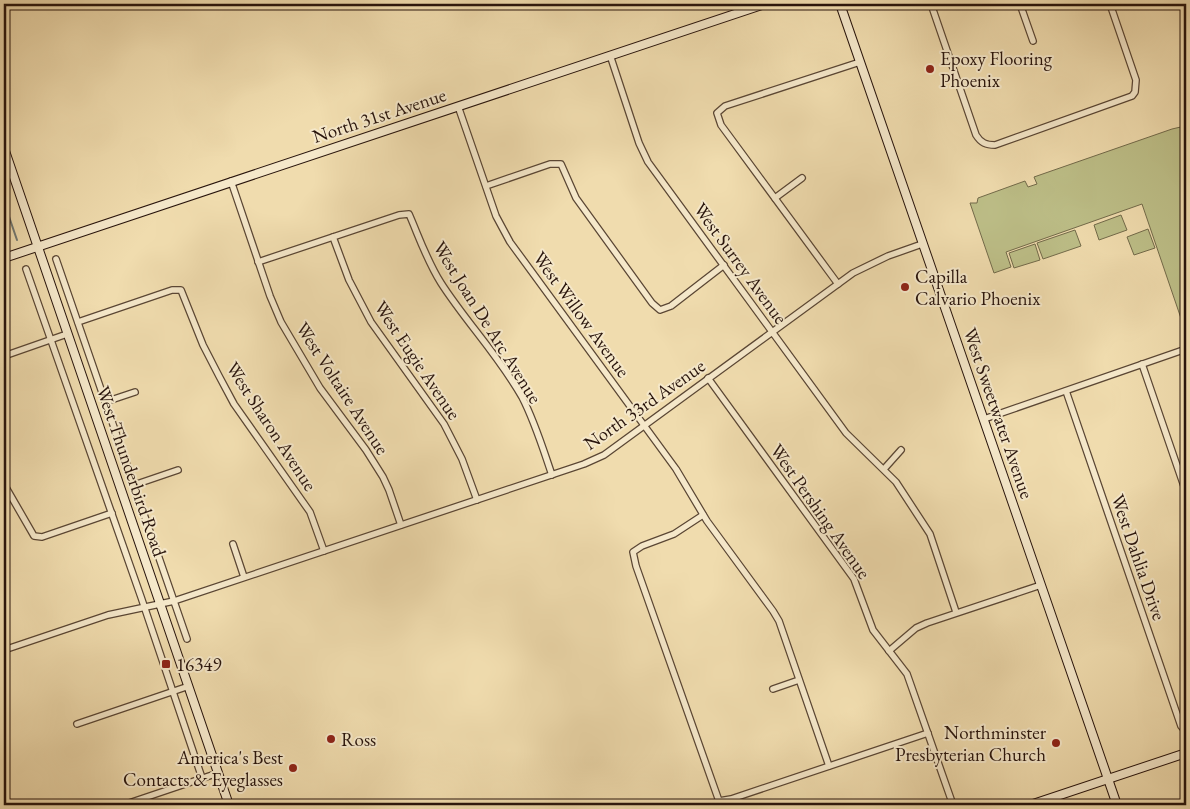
<svg xmlns="http://www.w3.org/2000/svg" width="1190" height="809" font-family="'EB Garamond',serif">
<style>
.green{fill:#bdbf88;stroke:#726a4a}
.lines{fill:none;stroke-linecap:round;stroke-linejoin:round}
.stream{stroke:#707772;stroke-width:2}
.street-casing{stroke:#5a4634;stroke-width:8}
.secondary-casing{stroke:#28140c;stroke-width:10}
.street{stroke:#f5e8ca;stroke-width:5.5}
.secondary{stroke:#f5e8ca;stroke-width:8}
.poi-dot{fill:#8f2418;stroke:#f5e8ca;stroke-width:2}
.labels{text-anchor:middle;stroke-width:4;stroke-linejoin:round;paint-order:stroke}
.poi-label{font-size:19px;fill:#28140c;stroke:#f5e8ca;text-anchor:start}
.street-label{font-size:19px;fill:#28140c;stroke:#f5e8ca}
</style>
<rect width="100%" height="100%" fill="#f0dcae"/>
<filter id="stains"><feTurbulence type="fractalNoise" baseFrequency=".004" numOctaves="4"/><feColorMatrix values="0 0 0 0 .2 0 0 0 0 .09 0 0 0 0 .02 0 0 0 .5 -.17"/></filter>
<radialGradient id="worn" r=".72"><stop offset=".6" stop-color="#630" stop-opacity="0"/><stop offset="1" stop-color="#630" stop-opacity=".3"/></radialGradient>
<g class="green">
<path d="M1185 126 1186 127V333L1142 204 1006 252 1011 267 994 273 970 203H977L978 198 1025 181 1028 187 1037 184 1034 177 1172 129Z"/>
<path d="M1121 215 1127 230 1099 240 1094 225Z"/>
<path d="M1148 229 1155 248 1134 255 1127 237Z"/>
<path d="M1075 230 1081 246 1043 259 1037 243Z"/>
<path d="M1035 244 1040 260 1014 268 1009 253Z"/>
</g>
<g class="lines">
<path class="stream" d="M4 202 17 240"/>
<defs>
<g id="street">
<path d="M931 4 976 135C981 143 986 145 995 145L1132 96 1135 92 1136 80 1110 4"/>
<path d="M1020 4 1033 41"/>
<path d="M610 55 639 143 648 162 846 433 896 482 930 534 956 612"/>
<path d="M458 106 496 216 510 242 676 469 707 521 773 611 779 621 829 766"/>
<path d="M231 181 270 296 281 322 320 388 366 450 383 477 389 490 401 525"/>
<path d="M486 186 550 164H561L576 198 652 303 660 310 671 306 724 265"/>
<path d="M775 198 802 178"/>
<path d="M333 237 349 280 371 322 444 424 462 459 477 500"/>
<path d="M56 259 187 639"/>
<path d="M258 262 399 215 409 214C419 237 427 261 441 283 466 322 499 356 522 397 535 422 543 449 552 475"/>
<path d="M26 269 141 597 202 778"/>
<path d="M838 284 721 125 717 113 725 106 860 62"/>
<path d="M78 322 172 290H181L203 345 219 376 234 404 310 512 324 551"/>
<path d="M4 356 67 334"/>
<path d="M1142 364 1186 492"/>
<path d="M708 378 854 579 873 630 907 674 953 805"/>
<path d="M1066 391 1181 726 1186 732"/>
<path d="M105 402 135 392"/>
<path d="M984 419 1186 349"/>
<path d="M884 469 901 450"/>
<path d="M4 484 34 536 42 537 112 513"/>
<path d="M134 485 178 470"/>
<path d="M703 515 674 534 642 546 633 552 636 566 719 801 731 799 928 733"/>
<path d="M233 544 244 577"/>
<path d="M4 650 108 615 174 601 584 464 604 455 853 273 888 256 922 244"/>
<path d="M889 651 916 628 927 623 1041 585"/>
<path d="M773 689 799 680"/>
<path d="M77 724 189 686"/>
<path d="M123 805 218 773"/>
</g>
<g id="secondary">
<path d="M840 4 1117 805"/>
<path d="M4 148 229 805"/>
<path d="M4 258 765 4"/>
<path d="M1030 805 1186 753"/>
</g>
</defs>
<use href="#street" class="street-casing"/>
<use href="#secondary" class="secondary-casing"/>
<use href="#street" class="street"/>
<use href="#secondary" class="secondary"/>
</g>
<g class="poi-dot">
<circle cx="930" cy="69" r="5"/>
<circle cx="905" cy="287" r="5"/>
<rect x="161" y="659" width="10" height="10" rx="2.5"/>
<circle cx="331" cy="739" r="5"/>
<circle cx="1056" cy="743" r="5"/>
<circle cx="293" cy="768" r="5"/>
</g>
<g class="labels">
<g class="poi-label">
<text x="940" y="65">Epoxy Flooring<tspan x="940" dy="22">Phoenix</tspan></text>
<text x="915" y="283">Capilla<tspan x="915" dy="22">Calvario Phoenix</tspan></text>
<text x="176" y="671">16349</text>
<text x="1046" y="739" text-anchor="end">Northminster<tspan x="1046" dy="22">Presbyterian Church</tspan></text>
<text x="341" y="746">Ross</text>
<text x="283" y="764" text-anchor="end">America's Best<tspan x="283" dy="22">Contacts &amp; Eyeglasses</tspan></text>
</g>
<g class="street-label">
<text transform="translate(379 115) rotate(-18)" y="7">North 31st Avenue</text>
<text transform="translate(741 263) rotate(54)" y="7">West Surrey Avenue</text>
<text transform="translate(582 314) rotate(54)" y="7">West Willow Avenue</text>
<text transform="translate(488 322) rotate(58)" y="7">West Joan De Arc Avenue</text>
<text transform="translate(418 360) rotate(56)" y="7">West Eugie Avenue</text>
<text transform="translate(343 388) rotate(57)" y="7">West Voltaire Avenue</text>
<text transform="translate(644 404) rotate(-35)" y="7">North 33rd Avenue</text>
<text transform="translate(999 413) rotate(71)" y="7">West Sweetwater Avenue</text>
<text transform="translate(272 426) rotate(57)" y="7">West Sharon Avenue</text>
<text transform="translate(132 471) rotate(71)" y="7">West Thunderbird Road</text>
<text transform="translate(821 511) rotate(55)" y="7">West Pershing Avenue</text>
<text transform="translate(1139 557) rotate(71)" y="7">West Dahlia Drive</text>
</g>
</g>
<rect width="1190" height="809" fill="none" stroke="#f0dcae" stroke-width="20"/>
<rect x="5" y="5" width="1180" height="799" fill="none" stroke="#28140c" stroke-width="2.5"/>
<rect x="10" y="10" width="1170" height="789" fill="none" stroke="#28140c"/>
<rect width="100%" height="100%" filter="url(#stains)"/>
<rect width="100%" height="100%" fill="url(#worn)"/>
</svg>
